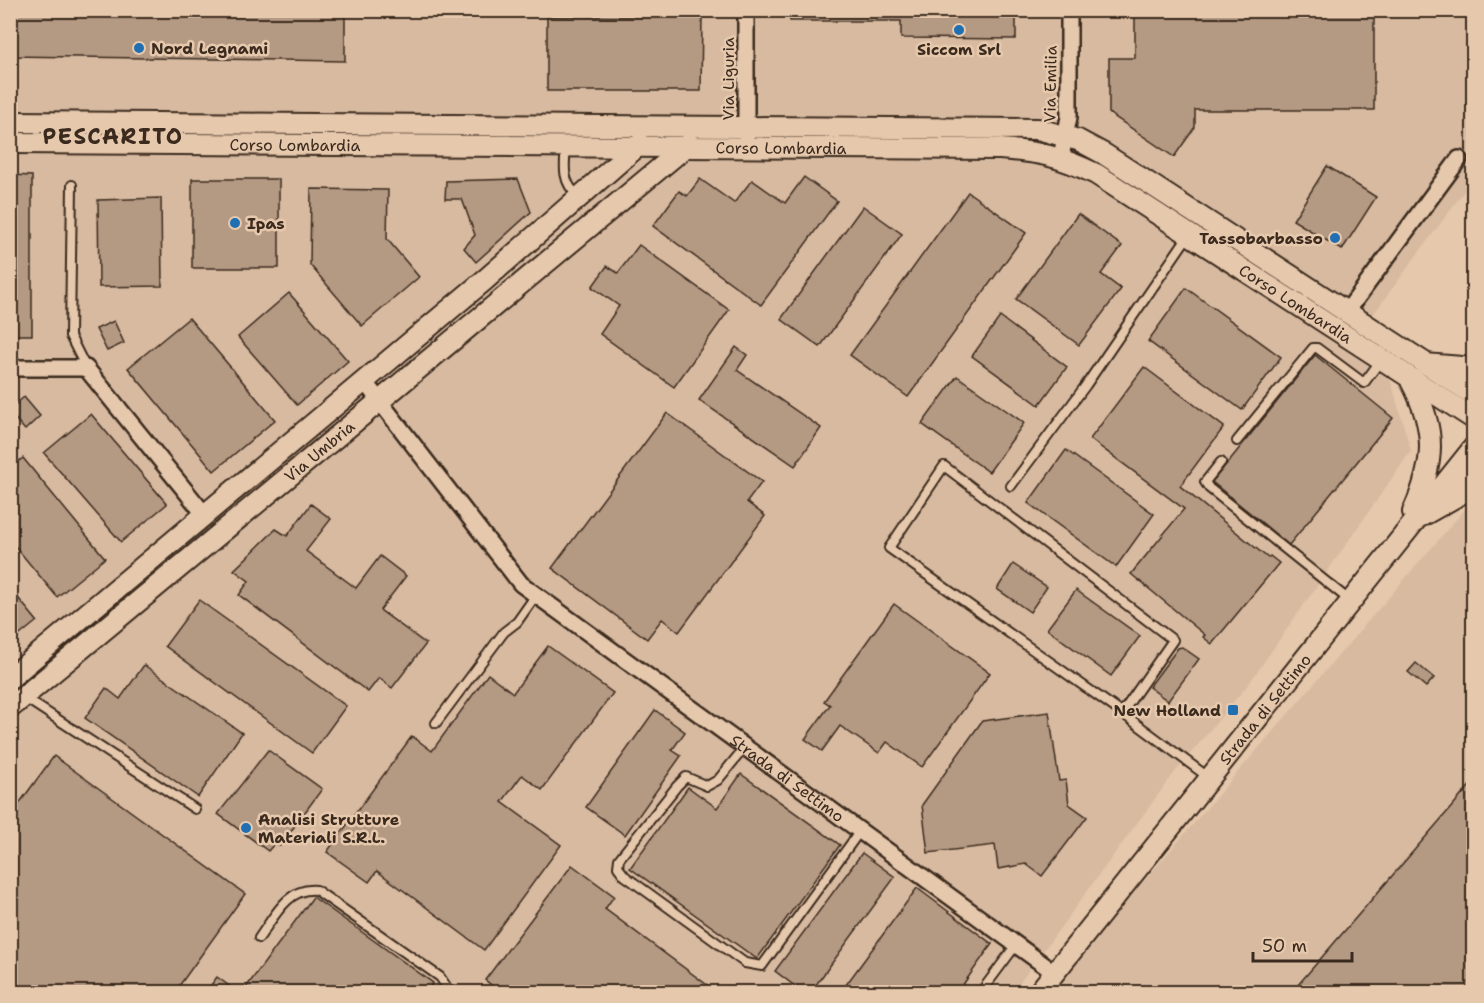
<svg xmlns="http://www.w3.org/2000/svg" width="1484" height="1003" font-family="'Shantell Sans',sans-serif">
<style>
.built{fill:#d7baa0}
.building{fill:#b49983;stroke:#3b2a1e;stroke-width:1.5}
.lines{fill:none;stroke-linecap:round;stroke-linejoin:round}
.service-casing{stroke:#3b2a1e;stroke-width:12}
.minor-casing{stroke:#3b2a1e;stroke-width:20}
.tertiary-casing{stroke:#3b2a1e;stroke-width:24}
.trunk-casing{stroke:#3b2a1e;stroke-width:30}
.service{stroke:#e6c8ac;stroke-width:8}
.minor{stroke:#e6c8ac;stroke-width:15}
.tertiary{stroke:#e6c8ac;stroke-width:20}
.trunk{stroke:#e6c8ac;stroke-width:26}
.poi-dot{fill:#1f6fb2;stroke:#e6c8ac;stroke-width:2}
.labels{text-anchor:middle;stroke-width:5;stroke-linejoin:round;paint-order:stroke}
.poi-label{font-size:16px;font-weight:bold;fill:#3b2a1e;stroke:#e6c8ac;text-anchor:start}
.street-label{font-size:16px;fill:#3b2a1e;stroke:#e6c8ac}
.district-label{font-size:22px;font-weight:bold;letter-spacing:1.5px;fill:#3b2a1e;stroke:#e6c8ac}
</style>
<rect width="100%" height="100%" fill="#e6c8ac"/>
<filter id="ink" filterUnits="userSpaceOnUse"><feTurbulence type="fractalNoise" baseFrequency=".0167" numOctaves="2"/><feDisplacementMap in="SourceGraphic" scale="12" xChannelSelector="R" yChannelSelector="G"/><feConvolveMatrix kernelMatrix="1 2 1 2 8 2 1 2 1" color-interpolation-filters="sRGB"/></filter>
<g filter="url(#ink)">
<g class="built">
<path d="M10 11H1473V179L1372 316 1411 451 1250 682 1171 777 1013 992H11Z"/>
<path d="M1473 500V992H1048Z"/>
</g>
<g class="building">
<path d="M10 10H345V61L10 56Z"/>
<path d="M790 10H1016V39L901 38V21H790Z"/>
<path d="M1135 10H1374V110H1195V127L1174 157 1109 113V58H1135Z"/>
<path d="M547 16 702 17 701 91H547Z"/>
<path d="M1327 166 1376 197 1342 250 1293 220Z"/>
<path d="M10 175 32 176V335H10Z"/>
<path d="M804 177 837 201 761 305 653 226 679 191 687 196 700 179 734 203 752 180 785 203Z"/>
<rect x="192" y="179" width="87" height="89"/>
<path d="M518 179 531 212 476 262 464 248 475 235 462 199H445L446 181Z"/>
<path d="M311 189 388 190 387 239 419 277 362 326 310 265Z"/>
<path d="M968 192 1026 233 908 397 850 355Z"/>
<path d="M161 198 162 286 99 287 98 200Z"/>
<path d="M863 206 902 234 820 347 781 319Z"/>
<path d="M1078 214 1122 246 1101 274 1121 289 1079 345 1016 299Z"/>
<path d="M639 245 729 310 674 387 600 334 619 306 592 287 607 266 618 273Z"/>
<path d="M1186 288 1281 357 1242 410 1148 341Z"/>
<path d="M289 293 348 361 297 405 238 337Z"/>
<path d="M1000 317 1067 367 1039 405 972 356Z"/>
<path d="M189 318 275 420 214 471 128 368Z"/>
<path d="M114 321 124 343 107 351 96 329Z"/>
<path d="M736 347 747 355 737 370 821 428 795 466 699 400Z"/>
<path d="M1315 355 1393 418 1289 545 1212 482Z"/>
<path d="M1144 367 1224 427 1180 486 1268 558 1270 556 1279 563 1212 644 1203 637 1205 635 1131 574 1184 509 1090 439Z"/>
<path d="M957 376 1024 423 989 472 922 424Z"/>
<path d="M24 397 40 416 25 430 10 413V409Z"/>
<path d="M667 413 762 482 747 502 765 516 679 632 662 619 647 639 552 568Z"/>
<path d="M91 414 167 504 121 542 44 453Z"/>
<path d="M1066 450 1154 514 1116 567 1028 503Z"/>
<path d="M23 458 105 558 57 597 10 540V468Z"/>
<path d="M311 504 331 519 306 551 356 588 380 556 406 576 380 610 426 644 392 688 379 678 368 692 239 595 249 581 234 570 276 529 287 536Z"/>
<path d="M1013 564 1047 587 1030 612 997 589Z"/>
<path d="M10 588 37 621 10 643Z"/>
<path d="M1076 590 1140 636 1111 676 1047 629Z"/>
<path d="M199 600 346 706 312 753 165 646Z"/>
<path d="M894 604 990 673 922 767 887 742 879 753 840 726 822 751 805 739 830 705 824 701Z"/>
<path d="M548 646 613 693 542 790 522 775 502 802 561 845 484 950 377 871 369 882 327 852 412 736 432 751 488 674 513 693Z"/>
<path d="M1182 647 1199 659 1168 701 1149 687 1178 648Z"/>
<path d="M1416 663 1434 678 1426 687 1408 672Z"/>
<path d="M144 665 242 733 198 797 85 718 106 688 120 699Z"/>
<path d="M655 710 685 732 672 750 681 756 625 835 586 807Z"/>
<path d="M1049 712 1059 781 1066 780 1069 804 1087 817 1042 876 1026 864 998 869 995 845 928 853 922 805 982 721Z"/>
<path d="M268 750 322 789 280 846 275 843 268 851 218 814Z"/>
<path d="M54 756 245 894 174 993H10V816Z"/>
<path d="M741 774 840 845 757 959 630 868 688 787 717 808Z"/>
<path d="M1473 782V993H1291Z"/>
<path d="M862 853 895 877 810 993H804L775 971Z"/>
<path d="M572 865 614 896 605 909 718 993H502L485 980Z"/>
<path d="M917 888 992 944 957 993H840Z"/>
<path d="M313 897 433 983 425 993H242Z"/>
<path d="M217 977 239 993H205Z"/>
</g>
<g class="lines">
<defs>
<g id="service">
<path d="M566 147C564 167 562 182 578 196"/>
<path d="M72 185 70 336 86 368"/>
<path d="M1237 441 1313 348H1317L1364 383 1381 360"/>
<path d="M1221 462 1205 482 1209 488 1349 600"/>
<path d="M1011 486 1086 385 1188 236"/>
<path d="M25 698 195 809"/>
<path d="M1122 713 1173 640 944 466 889 548 1122 713 1208 777"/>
<path d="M436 723 504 632 517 622 536 595"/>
<path d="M745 747 718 780 707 786 686 777 677 786 619 859 618 867 625 876 745 963 762 966 860 831"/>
<path d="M259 938C274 917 288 887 316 890L440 977 450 992"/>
<path d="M981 992 1016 945"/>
</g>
<g id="minor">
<path d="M746 10V136"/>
<path d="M1061 157 1069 117V10"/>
<path d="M1345 314 1459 159"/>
<path d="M10 368H86L205 515"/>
<path id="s1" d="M364 381 521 584 1055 973"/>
</g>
<g id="tertiary">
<path d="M10 122 1038 129 1078 140 1104 154 1474 395"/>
<path id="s2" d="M10 143 1000 149C1040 152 1059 156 1096 174L1474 419"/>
<path d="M1425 364 1474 368"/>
<path d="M1411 381C1437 430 1435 462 1413 512"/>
<path d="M10 678 486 279 640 144"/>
<path id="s3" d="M10 708 689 144"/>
<path id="s4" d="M1039 992 1474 447"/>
</g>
<path id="trunk" d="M1421 513 1474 483"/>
</defs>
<use href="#service" class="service-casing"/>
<use href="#minor" class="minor-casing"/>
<use href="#tertiary" class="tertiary-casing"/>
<use href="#trunk" class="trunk-casing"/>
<use href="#service" class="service"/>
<use href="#minor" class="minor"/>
<use href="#tertiary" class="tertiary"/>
<use href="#trunk" class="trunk"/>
</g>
</g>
<g class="poi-dot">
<circle cx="959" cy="30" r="6"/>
<circle cx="139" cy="48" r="6"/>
<circle cx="235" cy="223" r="6"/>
<circle cx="1335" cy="238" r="6"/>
<rect x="1227" y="704" width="12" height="12" rx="3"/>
<circle cx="246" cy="828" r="6"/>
</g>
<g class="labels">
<g class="poi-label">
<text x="151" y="54">Nord Legnami</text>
<text x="959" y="55" text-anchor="middle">Siccom Srl</text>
<text x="247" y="229">Ipas</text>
<text x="1323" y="244" text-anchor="end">Tassobarbasso</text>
<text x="1221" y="716" text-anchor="end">New Holland</text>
<text x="258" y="825">Analisi Strutture<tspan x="258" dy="18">Materiali S.R.L.</tspan></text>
</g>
<g class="street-label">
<text transform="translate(728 79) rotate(-90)" y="6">Via Liguria</text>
<text transform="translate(1050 84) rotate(-89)" y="6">Via Emilia</text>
<text dy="6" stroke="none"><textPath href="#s2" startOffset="285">Corso Lombardia</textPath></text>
<text dy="6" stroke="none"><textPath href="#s2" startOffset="771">Corso Lombardia</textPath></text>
<text dy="6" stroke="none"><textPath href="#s2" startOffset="1328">Corso Lombardia</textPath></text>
<text dy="6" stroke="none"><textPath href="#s3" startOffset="402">Via Umbria</textPath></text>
<text dy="6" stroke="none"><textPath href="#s4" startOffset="362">Strada di Settimo</textPath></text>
<text dy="6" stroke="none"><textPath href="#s1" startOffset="586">Strada di Settimo</textPath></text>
</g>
<g class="district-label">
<text x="113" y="144">PESCARITO</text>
</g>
</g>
<rect width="1484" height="1003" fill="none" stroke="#e6c8ac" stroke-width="36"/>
<rect x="18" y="18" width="1448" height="967" fill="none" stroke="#3b2a1e" stroke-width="2" filter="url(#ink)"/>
<path d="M1253 952v9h99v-9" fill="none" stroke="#3b2a1e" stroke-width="3"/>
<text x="1262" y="952" font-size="18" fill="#3b2a1e" stroke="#e6c8ac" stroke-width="4.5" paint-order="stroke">50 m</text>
</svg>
